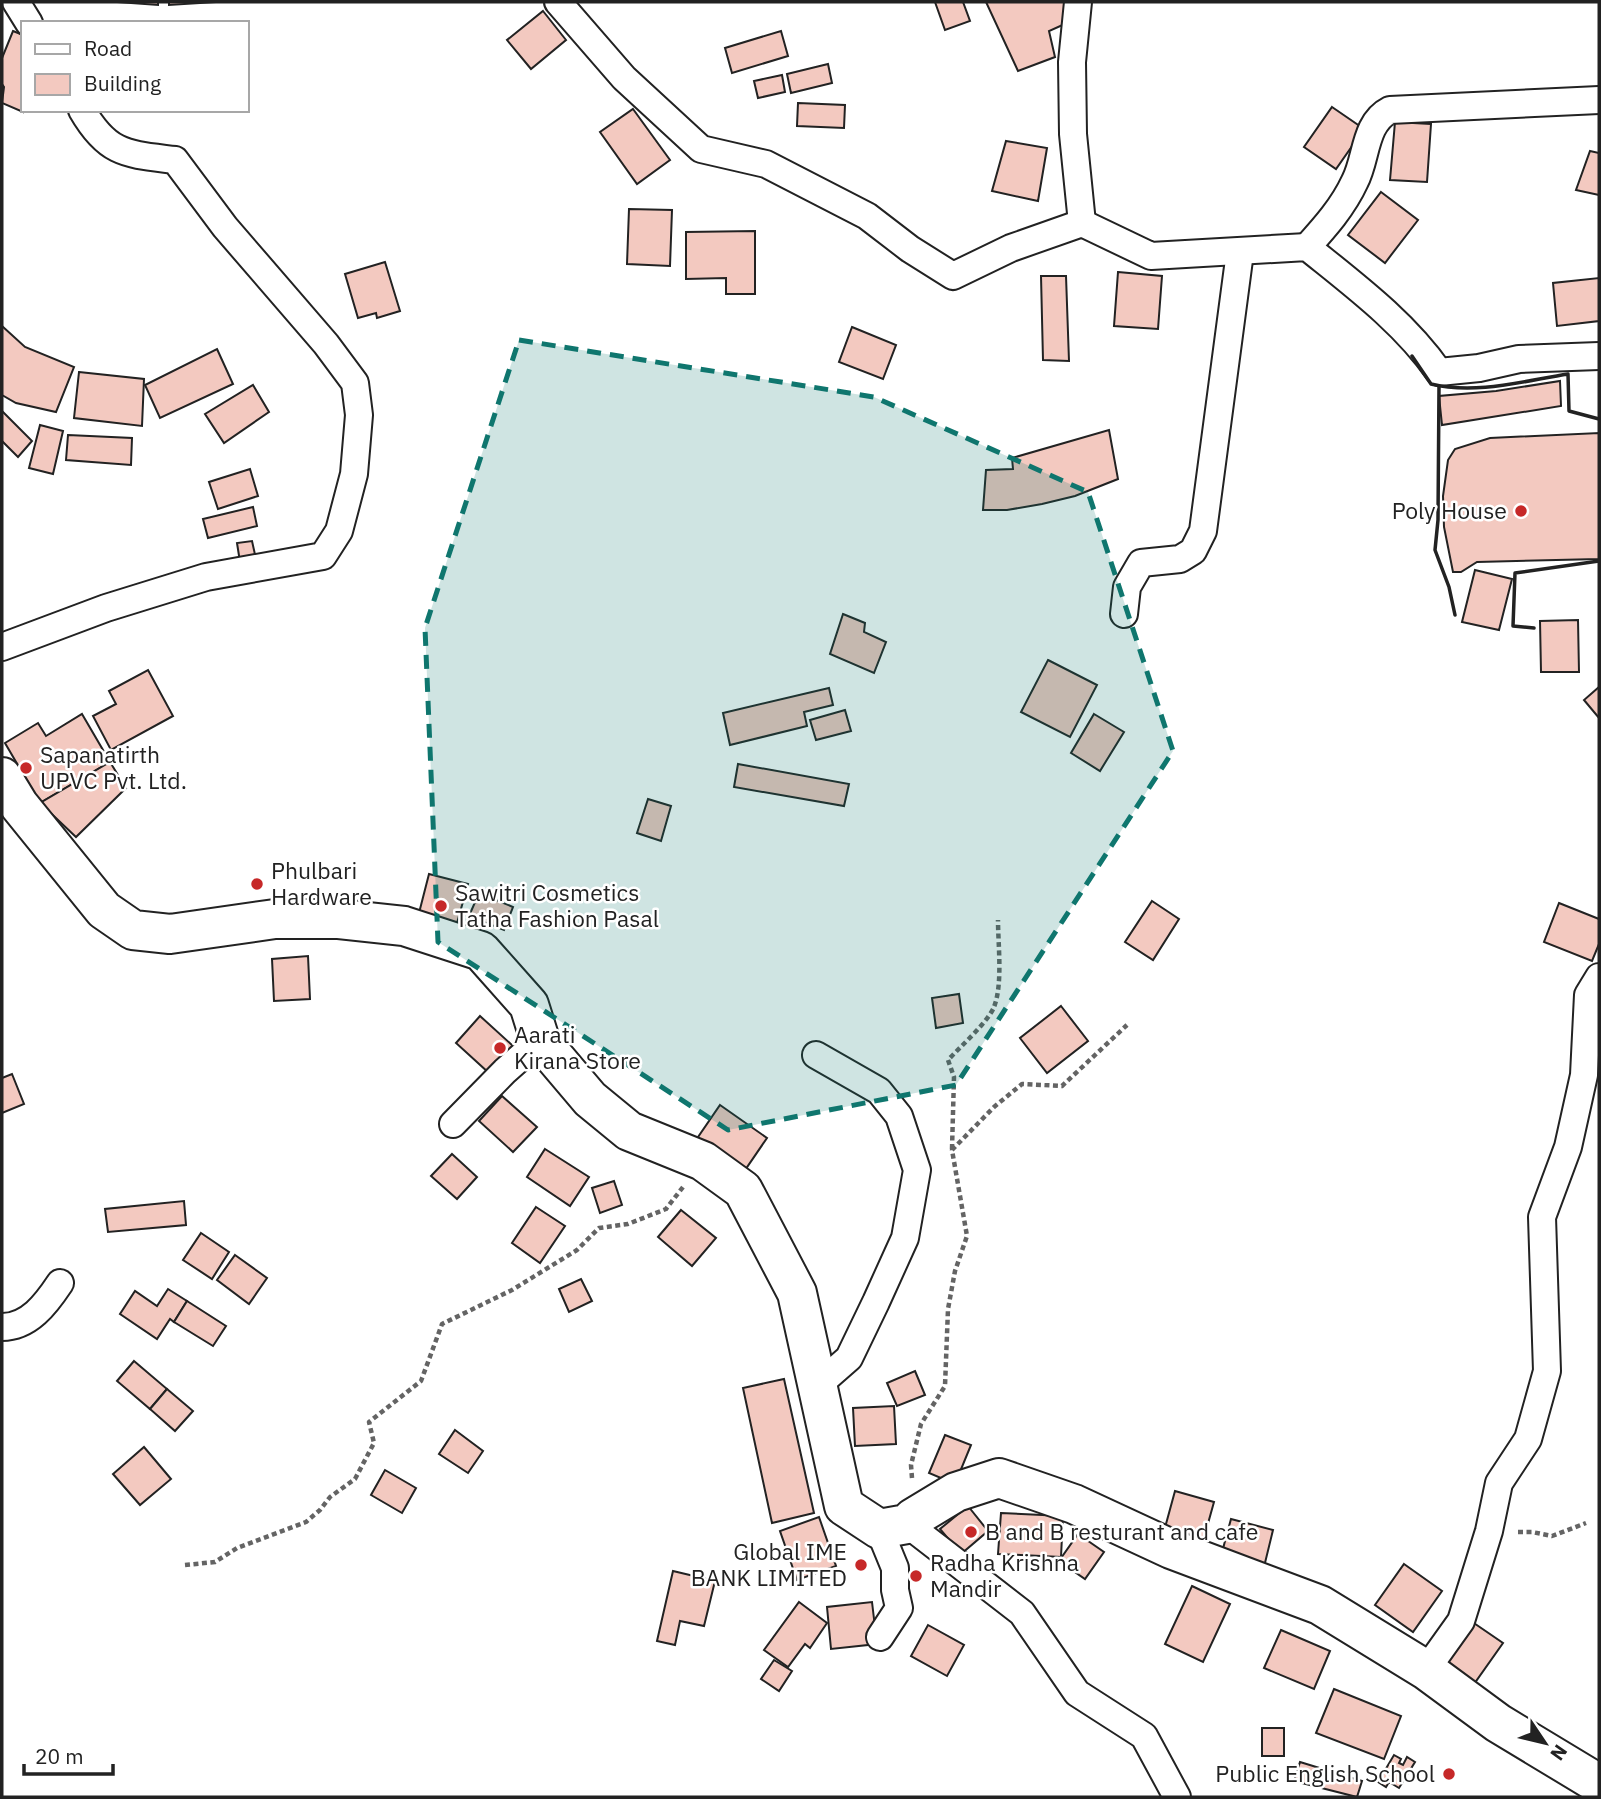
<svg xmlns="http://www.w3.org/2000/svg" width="1601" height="1799" font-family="'IBM Plex Sans',sans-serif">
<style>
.building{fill:#f3c9c0;stroke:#222;stroke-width:2}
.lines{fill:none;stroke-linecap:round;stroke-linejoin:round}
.street-casing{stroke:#222;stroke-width:30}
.secondary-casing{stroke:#222;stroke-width:42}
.path{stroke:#646464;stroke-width:4.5;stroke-dasharray:5 3.5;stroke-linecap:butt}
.street{stroke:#fff;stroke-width:26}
.secondary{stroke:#fff;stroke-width:38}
.wall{stroke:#222;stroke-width:3.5}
.marked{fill:#0f766e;fill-opacity:0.2;stroke:#0f766e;stroke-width:5;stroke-dasharray:14 9;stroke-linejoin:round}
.poi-dot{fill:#c62828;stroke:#fff;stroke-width:2.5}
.labels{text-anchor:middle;stroke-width:5;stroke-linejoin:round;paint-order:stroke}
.poi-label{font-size:23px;fill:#222;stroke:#fff;text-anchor:start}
</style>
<rect width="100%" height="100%" fill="#fff"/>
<g class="building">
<path d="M117 2H158V5Z"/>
<path d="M169 2H216L169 5Z"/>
<path d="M935 2H963L970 21 945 30Z"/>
<path d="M986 2H1068L1067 23 1049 31 1055 57 1018 71Z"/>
<path d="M543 11 566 40 531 69 507 40Z"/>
<path d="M13 31 23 35V112L2 103 4 87 2 84V58Z"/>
<path d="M781 31 788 56 732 73 725 48Z"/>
<path d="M828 64 832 83 791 93 787 74Z"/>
<path d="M782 75 785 92 758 98 754 81Z"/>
<path d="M798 103 845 105 844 128 797 126Z"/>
<path d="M1332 107 1364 129 1336 169 1304 147Z"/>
<path d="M633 109 670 160 637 184 600 132Z"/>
<path d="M1395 122 1431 124 1427 182 1390 180Z"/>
<path d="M1006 141 1047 148 1038 201 992 191Z"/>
<path d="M1590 151 1599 153V195L1576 190Z"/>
<path d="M1381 192 1418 220 1385 263 1348 235Z"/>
<path d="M629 209 672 210 670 266 627 264Z"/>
<path d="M755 231V294H726V278L686 279V232Z"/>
<path d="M385 262 400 311 377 318 376 313 358 318 345 274Z"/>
<path d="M1118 272 1162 276 1158 329 1114 326Z"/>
<path d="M1041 276H1066L1069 361 1043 360Z"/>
<path d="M1599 278V321L1557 326 1553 283Z"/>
<path d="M2 326 25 347 74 367 56 412 16 403 2 395Z"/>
<path d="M852 327 896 345 883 379 839 362Z"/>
<path d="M217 349 233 384 160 418 145 385Z"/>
<path d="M79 372 144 379 142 426 74 418Z"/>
<path d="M1560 381 1561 406 1442 425 1439 396 1496 391Z"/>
<path d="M253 385 269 412 224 443 205 414Z"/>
<path d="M2 411 32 441 18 457 2 441Z"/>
<path d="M40 425 63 431 53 474 29 468Z"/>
<path d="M1109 430 1118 479 1075 496 1042 504 1007 510H983L986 470 1013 469 1012 458Z"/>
<path d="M1599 433V559L1477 562 1461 572H1453L1444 527 1443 496 1448 460 1455 449 1490 438Z"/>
<path d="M68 435 132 438 131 465 66 460Z"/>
<path d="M250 469 258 496 218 509 209 482Z"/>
<path d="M253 507 257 526 208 538 203 519Z"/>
<path d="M252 541 256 559 240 562 237 543Z"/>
<path d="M1475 570 1512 579 1499 630 1462 622Z"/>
<path d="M843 614 865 623 864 632 886 642 874 673 830 654Z"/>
<path d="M1578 620 1579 672H1541L1540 621Z"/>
<path d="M1048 660 1097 685 1070 737 1021 712Z"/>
<path d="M148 670 173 716 111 750 93 716 116 704 109 691Z"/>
<path d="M1599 687V718L1584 700Z"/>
<path d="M829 688 833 705 804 712 807 726 730 745 723 713Z"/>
<path d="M845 710 851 731 816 740 810 720Z"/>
<path d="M82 714 110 762 40 803 5 743 38 723 46 736Z"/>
<path d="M1094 714 1124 732 1100 771 1071 753Z"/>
<path d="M110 762 126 788 76 837 40 803Z"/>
<path d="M738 764 849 784 844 806 734 787Z"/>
<path d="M648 799 671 806 661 841 637 833Z"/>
<path d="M429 874 468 884 457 923 419 913Z"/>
<path d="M479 893 513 907 504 930 469 916Z"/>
<path d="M1152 901 1179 919 1153 960 1125 942Z"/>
<path d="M1559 903 1599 919V944L1592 961 1544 942Z"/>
<path d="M308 956 310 999 274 1001 272 959Z"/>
<path d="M959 994 963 1023 936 1028 932 998Z"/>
<path d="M1061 1006 1088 1041 1047 1073 1020 1038Z"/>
<path d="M480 1016 513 1046 489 1073 456 1043Z"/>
<path d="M12 1074 24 1104 2 1113V1078Z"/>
<path d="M502 1096 537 1127 513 1152 479 1121Z"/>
<path d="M720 1105 767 1138 743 1173 696 1140Z"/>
<path d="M545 1149 589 1177 570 1206 527 1177Z"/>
<path d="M452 1154 477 1177 457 1199 431 1176Z"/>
<path d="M614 1181 622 1205 600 1213 592 1188Z"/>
<path d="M184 1201 186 1225 108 1232 105 1209Z"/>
<path d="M536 1207 565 1226 540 1263 512 1243Z"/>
<path d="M681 1210 716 1238 692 1266 658 1237Z"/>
<path d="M201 1233 229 1252 212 1279 183 1260Z"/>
<path d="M235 1255 267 1278 249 1304 217 1280Z"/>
<path d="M581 1279 592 1301 569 1312 559 1289Z"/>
<path d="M168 1289 187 1301 174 1322 170 1319 157 1339 120 1314 135 1291 157 1306Z"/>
<path d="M187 1301 226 1326 213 1346 174 1322Z"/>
<path d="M134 1361 167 1389 150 1409 117 1381Z"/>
<path d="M915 1371 925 1395 897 1406 887 1383Z"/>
<path d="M784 1379 814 1513 772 1523 743 1388Z"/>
<path d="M167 1389 193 1411 175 1431 150 1409Z"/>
<path d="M894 1406 896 1444 855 1446 853 1408Z"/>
<path d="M455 1430 483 1451 468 1473 439 1454Z"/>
<path d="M945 1435 971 1445 955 1484 929 1473Z"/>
<path d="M144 1447 171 1479 140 1505 113 1474Z"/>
<path d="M385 1470 416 1488 402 1513 371 1495Z"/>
<path d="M1175 1491 1214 1502 1202 1545 1163 1535Z"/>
<path d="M968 1506 988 1531 961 1554 940 1529Z"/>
<path d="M1001 1513 1063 1516 1061 1557 998 1554Z"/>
<path d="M819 1517 836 1566 797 1580 780 1531Z"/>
<path d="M1231 1519 1273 1530 1264 1567 1221 1556Z"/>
<path d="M1078 1534 1104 1552 1085 1579 1059 1561Z"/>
<path d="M1404 1564 1442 1591 1413 1632 1375 1605Z"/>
<path d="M673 1571 715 1581 704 1626 680 1621 675 1645 657 1641Z"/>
<path d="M1192 1586 1230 1604 1203 1662 1165 1644Z"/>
<path d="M799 1602 827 1623 810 1648 805 1644 788 1667 764 1650Z"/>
<path d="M872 1602 877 1644 831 1649 827 1607Z"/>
<path d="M1468 1619 1503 1643 1474 1684 1439 1660Z"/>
<path d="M928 1625 964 1645 947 1676 911 1656Z"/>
<path d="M1281 1630 1330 1651 1314 1689 1264 1668Z"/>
<path d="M774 1660 792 1671 779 1691 761 1679Z"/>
<path d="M1334 1689 1401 1716 1384 1759 1316 1733Z"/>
<rect x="1262" y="1728" width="22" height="28"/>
<path d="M1394 1755 1401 1759 1399 1763 1403 1765 1407 1757 1415 1762 1399 1788 1389 1782 1386 1787 1378 1782Z"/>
<path d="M1300 1762 1362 1781 1357 1797 1294 1781Z"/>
</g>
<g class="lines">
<defs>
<g id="street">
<path d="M16 2 29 23"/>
<path d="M558 2 624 78 701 149 766 164 867 216 910 249 953 276 1011 248 1082 223 1151 256 1307 247C1354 285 1404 322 1439 372L1479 368 1519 359 1599 356"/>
<path d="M1078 2 1072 62 1073 134 1082 223"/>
<path d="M1307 247C1325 227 1343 207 1355 181 1367 158 1364 123 1390 110L1599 100"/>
<path d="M1124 614 1127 587 1141 563 1180 559 1193 551 1203 531 1240 252"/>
<path d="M2 647 106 608 206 577 323 556 339 531 354 474 359 415 355 383 326 344 225 227 175 160C127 154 108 155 82 110"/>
<path d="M816 1055 879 1091 899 1116 917 1170 905 1238 876 1302 849 1358 817 1386"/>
<path d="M453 1124 505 1071 540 1040"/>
<path d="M2 1327C29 1327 46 1304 60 1283"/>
<path d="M907 1524 1022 1613 1077 1693 1144 1736 1177 1797"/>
<path d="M879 1529 895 1568V1590L899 1608 880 1637"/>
<path d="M1426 1670 1461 1621 1489 1531 1499 1483 1528 1439 1547 1371 1542 1217 1568 1147 1584 1075 1588 995 1599 977"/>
</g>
<path id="secondary" d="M2 777 19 805 104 910 133 930 170 934 275 919H339L404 926 481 951 529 1005 540 1040 590 1099 629 1131 703 1161 743 1190 797 1293 844 1506 879 1529 907 1524 913 1518 956 1492 999 1478 1074 1504 1171 1549 1320 1605 1426 1670 1498 1723 1599 1784"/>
</defs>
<use href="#street" class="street-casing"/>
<use href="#secondary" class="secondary-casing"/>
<g class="path">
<path d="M952 1149 954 1077 948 1060C960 1047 988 1022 994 1007 1003 984 998 945 998 920"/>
<path d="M912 1478 911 1465 921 1424 945 1386 948 1309 955 1271 967 1236 952 1150 994 1107 1022 1084 1062 1086 1127 1025"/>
<path d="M1518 1532H1532L1552 1536 1586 1523"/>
<path d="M185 1565 215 1562 237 1548 306 1522 320 1510 330 1497 355 1479 374 1443 369 1422 421 1381 442 1324 512 1290 577 1250 599 1228 628 1224 666 1209 683 1187"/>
</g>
<use href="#street" class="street"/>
<use href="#secondary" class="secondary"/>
<g class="wall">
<path d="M1412 356 1431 384C1475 395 1524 381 1568 374L1569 411 1599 419"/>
<path d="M1439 386 1438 520 1435 550 1449 587 1455 615"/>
<path d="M1534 628 1513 626 1515 573 1599 561"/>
</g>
</g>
<path class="marked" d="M519 340 874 397 1088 492 1173 751 956 1085 728 1130 438 942 425 628Z"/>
<g class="poi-dot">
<circle cx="1521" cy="511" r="7"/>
<circle cx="26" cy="768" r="7"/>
<circle cx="257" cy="884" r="7"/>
<circle cx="441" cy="906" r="7"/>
<circle cx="500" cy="1048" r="7"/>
<circle cx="971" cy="1532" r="7"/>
<circle cx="861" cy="1565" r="7"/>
<circle cx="916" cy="1576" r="7"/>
<circle cx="1449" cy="1774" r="7"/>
</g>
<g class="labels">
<g class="poi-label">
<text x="1507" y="519" text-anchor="end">Poly House</text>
<text x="40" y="763">Sapanatirth<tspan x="40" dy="26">UPVC Pvt. Ltd.</tspan></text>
<text x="271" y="879">Phulbari<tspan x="271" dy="26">Hardware</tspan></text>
<text x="455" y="901">Sawitri Cosmetics<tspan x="455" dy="26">Tatha Fashion Pasal</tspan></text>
<text x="514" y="1043">Aarati<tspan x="514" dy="26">Kirana Store</tspan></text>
<text x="985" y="1540">B and B resturant and cafe</text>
<text x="847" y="1560" text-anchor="end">Global IME<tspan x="847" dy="26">BANK LIMITED</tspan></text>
<text x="930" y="1571">Radha Krishna<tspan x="930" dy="26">Mandir</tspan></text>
<text x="1435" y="1782" text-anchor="end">Public English School</text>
</g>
</g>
<rect width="1601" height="1799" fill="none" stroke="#222222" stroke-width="7"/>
<rect x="21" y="21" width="228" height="91" fill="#ffffff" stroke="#a7a7a7" stroke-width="2"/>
<rect x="35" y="44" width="35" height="10" fill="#ffffff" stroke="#a7a7a7" stroke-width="2"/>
<text x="84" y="56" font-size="21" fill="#222222">Road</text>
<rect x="35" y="74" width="35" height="21" fill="#f3c9c0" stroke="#a7a7a7" stroke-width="2"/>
<text x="84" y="91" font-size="21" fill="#222222">Building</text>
<g transform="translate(1545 1743) rotate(125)" stroke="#ffffff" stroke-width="5" paint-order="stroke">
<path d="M0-5L12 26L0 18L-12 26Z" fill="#222222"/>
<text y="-10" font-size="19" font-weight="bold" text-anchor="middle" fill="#222222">N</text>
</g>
<path d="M24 1764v10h89v-10" fill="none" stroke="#222222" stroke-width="3.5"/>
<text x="35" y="1764" font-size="21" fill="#222222" stroke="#ffffff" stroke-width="5" paint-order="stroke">20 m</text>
</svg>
